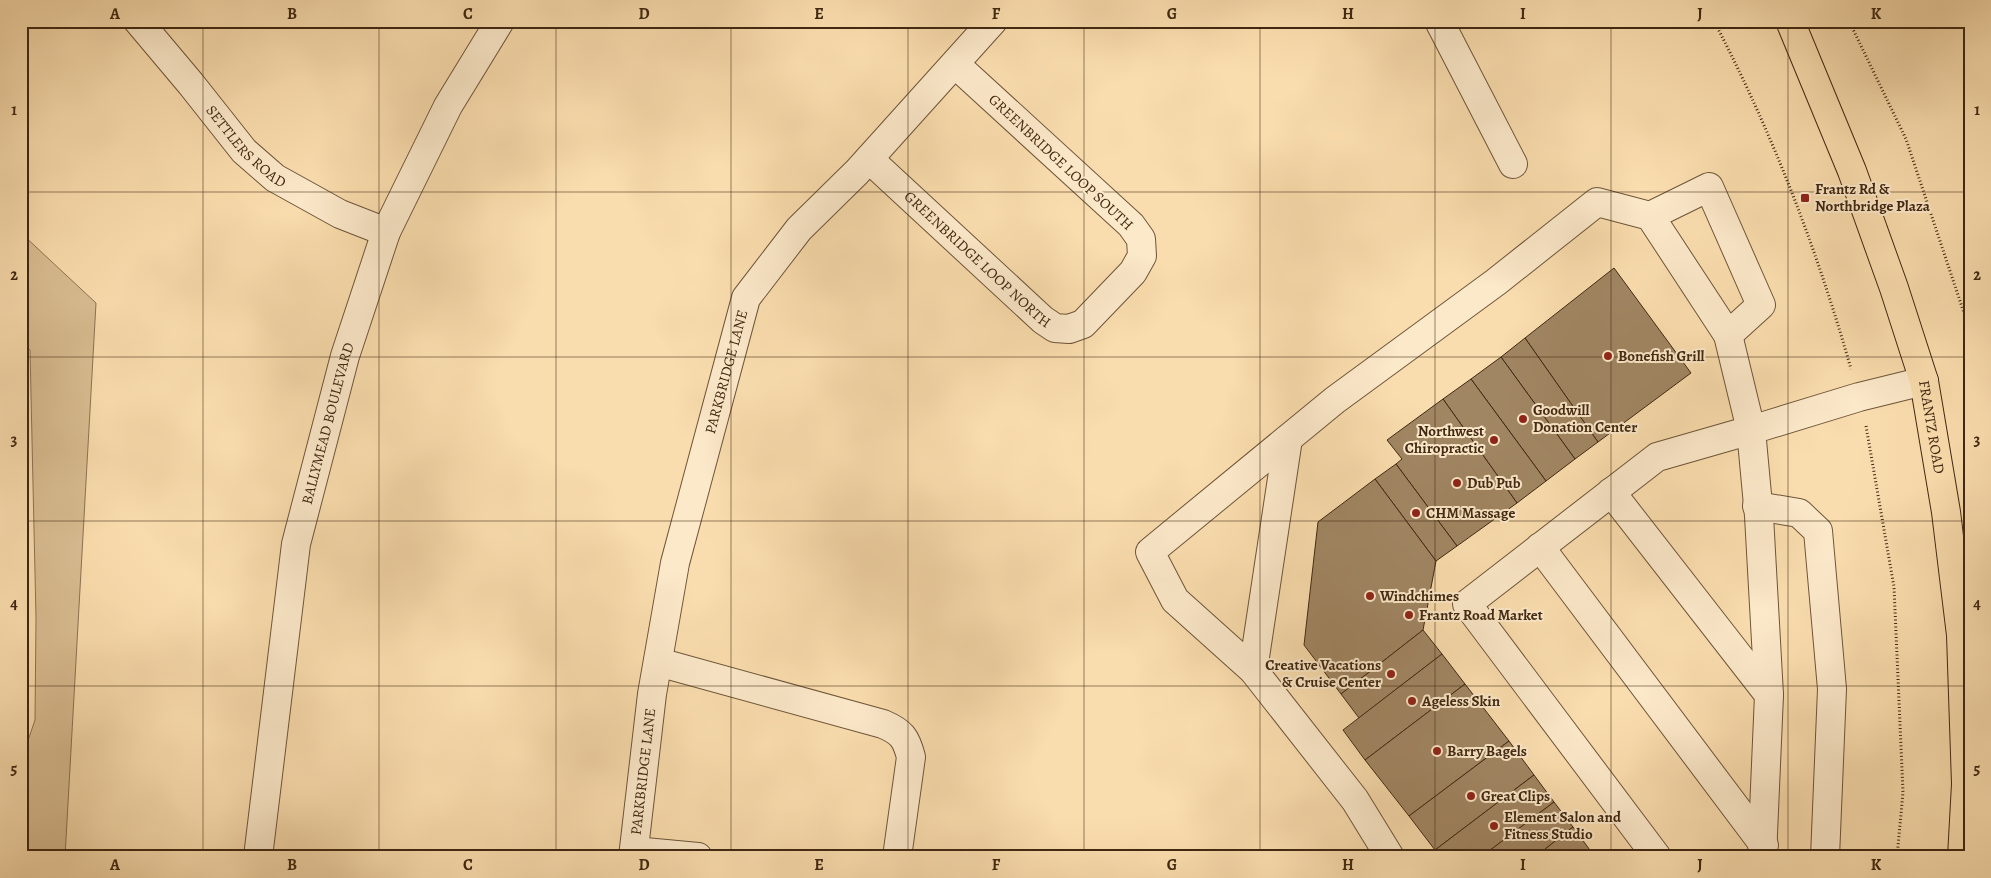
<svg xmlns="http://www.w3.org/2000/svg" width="1991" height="878" font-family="Alegreya,serif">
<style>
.green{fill:#dabe93;stroke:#8d7352}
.building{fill:#a18663;stroke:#402812}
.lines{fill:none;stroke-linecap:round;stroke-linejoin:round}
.minor-casing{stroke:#6e5539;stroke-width:30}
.major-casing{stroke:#402812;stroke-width:30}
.path{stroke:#402812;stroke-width:3;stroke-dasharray:1 2.5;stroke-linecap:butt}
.minor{stroke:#fce9ca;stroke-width:28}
.major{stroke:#faddae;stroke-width:28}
.grid{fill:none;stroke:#402812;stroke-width:1;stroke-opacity:0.55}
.poi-dot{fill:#8f2418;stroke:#fce9ca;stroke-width:2}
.labels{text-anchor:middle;stroke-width:4;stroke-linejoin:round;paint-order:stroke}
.street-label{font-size:15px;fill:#402812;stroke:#fce9ca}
.poi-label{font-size:15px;font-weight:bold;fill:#402812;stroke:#fce9ca;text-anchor:start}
.neatline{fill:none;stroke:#402812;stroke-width:2}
.grid-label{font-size:16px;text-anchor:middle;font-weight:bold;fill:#402812}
</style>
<rect width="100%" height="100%" fill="#faddae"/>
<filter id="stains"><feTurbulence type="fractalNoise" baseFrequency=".004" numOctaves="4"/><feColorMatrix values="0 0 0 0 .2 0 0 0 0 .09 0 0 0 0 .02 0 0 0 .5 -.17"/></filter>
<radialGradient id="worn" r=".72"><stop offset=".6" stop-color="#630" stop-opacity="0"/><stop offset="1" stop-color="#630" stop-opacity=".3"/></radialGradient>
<path class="green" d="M21 233 96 303 65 857H21V761L35 720 36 618 30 350 21 342Z"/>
<g class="building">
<path d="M1614 268 1691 373 1598 442 1525 338Z"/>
<path d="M1525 338 1598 442 1575 459 1501 357Z"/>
<path d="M1501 357 1575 459 1546 481 1471 379Z"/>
<path d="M1471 379 1546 481 1517 503 1443 399Z"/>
<path d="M1443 399 1517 503 1457 546 1396 464 1402 459 1387 440Z"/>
<path d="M1396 464 1457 546 1436 561 1375 479Z"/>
<path d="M1375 479 1436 561 1423 630 1341 694 1304 645 1318 522Z"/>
<path d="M1423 630 1442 654 1359 718 1341 694Z"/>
<path d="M1442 654 1465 684 1365 760 1343 730Z"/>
<path d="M1465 684 1509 741 1409 816 1365 760Z"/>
<path d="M1509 741 1534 775 1435 850 1409 816Z"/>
<path d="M1534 775 1554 802 1481 857H1440L1435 850Z"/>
<path d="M1554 802 1573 827 1535 857H1481Z"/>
<path d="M1573 827 1595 857H1535Z"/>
</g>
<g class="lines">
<defs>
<g id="minor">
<path id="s1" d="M138 21 191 84 244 151 275 178 340 214 386 232"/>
<path d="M1439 21 1513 164"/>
<path id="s2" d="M869 159 1043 320 1055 328 1069 329 1083 324 1133 272 1142 256 1141 239 1131 225 955 64"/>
<path d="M1650 216 1709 187 1761 305 1728 335"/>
<path d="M1611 492 1769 695"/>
<path d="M1757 506 1799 513 1818 531 1832 689 1825 857"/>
<path d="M1540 547 1764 845"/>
<path d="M658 662 883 724C902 732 906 738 911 757L897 857"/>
<path d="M1253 670 1288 439"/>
<path d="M634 851 698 857"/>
<path id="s3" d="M258 857 296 544 345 356 386 232 448 106 500 21"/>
<path id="s4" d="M633 857 652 694 675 563 746 298 799 229 857 172 993 21"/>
<path d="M1390 857 1355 800 1253 670 1175 600 1150 552 1335 400 1496 282 1597 202 1650 216 1728 335 1751 430 1657 457 1467 604 1657 857"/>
<path d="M1762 857 1769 695 1759 516 1751 430 1859 397 1924 381"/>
</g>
<g id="major">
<path id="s5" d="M1790 21 1852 171 1894 288 1924 381 1946 512 1961 635 1966 784 1962 857"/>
</g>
</defs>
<use href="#minor" class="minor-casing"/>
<use href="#major" class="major-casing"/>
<g class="path">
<path d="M1714 21C1772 132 1817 249 1851 369"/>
<path d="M1849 21 1906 139 1970 331"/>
<path d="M1866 426 1894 587 1903 792 1897 857"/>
</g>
<use href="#minor" class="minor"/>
<use href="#major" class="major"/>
</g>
<path class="grid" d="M203 21V857M379 21V857M556 21V857M731 21V857M908 21V857M1084 21V857M1260 21V857M1435 21V857M1611 21V857M1788 21V857M21 192H1970M21 357H1970M21 521H1970M21 686H1970"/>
<g class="poi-dot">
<rect x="1800" y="193" width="10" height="10" rx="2.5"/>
<circle cx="1608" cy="356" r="5"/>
<circle cx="1523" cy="419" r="5"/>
<circle cx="1494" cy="440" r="5"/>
<circle cx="1457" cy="483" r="5"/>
<circle cx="1416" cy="513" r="5"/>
<circle cx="1370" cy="596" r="5"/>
<circle cx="1409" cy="615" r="5"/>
<circle cx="1391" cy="674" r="5"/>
<circle cx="1412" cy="701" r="5"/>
<circle cx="1437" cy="751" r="5"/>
<circle cx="1471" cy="796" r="5"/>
<circle cx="1494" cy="826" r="5"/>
</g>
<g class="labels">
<g class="street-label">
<text dy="5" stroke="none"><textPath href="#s1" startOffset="166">SETTLERS ROAD</textPath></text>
<text transform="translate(1061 162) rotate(43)" y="5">GREENBRIDGE LOOP SOUTH</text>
<text dy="5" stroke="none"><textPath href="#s2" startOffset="148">GREENBRIDGE LOOP NORTH</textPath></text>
<text dy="5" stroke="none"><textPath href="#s4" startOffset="495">PARKBRIDGE LANE</textPath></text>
<text dy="5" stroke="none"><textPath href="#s3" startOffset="440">BALLYMEAD BOULEVARD</textPath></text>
<text dy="5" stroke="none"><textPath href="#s5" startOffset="431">FRANTZ ROAD</textPath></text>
<text dy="5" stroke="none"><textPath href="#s4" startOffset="86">PARKBRIDGE LANE</textPath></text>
</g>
<g class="poi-label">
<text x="1815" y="194">Frantz Rd &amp;<tspan x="1815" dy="17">Northbridge Plaza</tspan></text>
<text x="1618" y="361">Bonefish Grill</text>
<text x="1533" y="415">Goodwill<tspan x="1533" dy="17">Donation Center</tspan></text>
<text x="1484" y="436" text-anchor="end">Northwest<tspan x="1484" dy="17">Chiropractic</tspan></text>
<text x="1467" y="488">Dub Pub</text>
<text x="1426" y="518">CHM Massage</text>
<text x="1380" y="601">Windchimes</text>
<text x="1419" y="620">Frantz Road Market</text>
<text x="1381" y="670" text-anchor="end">Creative Vacations<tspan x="1381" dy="17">&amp; Cruise Center</tspan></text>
<text x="1422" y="706">Ageless Skin</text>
<text x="1447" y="756">Barry Bagels</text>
<text x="1481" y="801">Great Clips</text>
<text x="1504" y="822">Element Salon and<tspan x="1504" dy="17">Fitness Studio</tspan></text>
</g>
</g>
<rect width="1991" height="878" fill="none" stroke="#faddae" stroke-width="55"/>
<rect x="28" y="28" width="1936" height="822" class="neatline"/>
<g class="grid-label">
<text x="115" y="19">A</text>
<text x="292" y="19">B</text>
<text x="468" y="19">C</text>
<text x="644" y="19">D</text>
<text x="819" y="19">E</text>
<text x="996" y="19">F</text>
<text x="1172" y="19">G</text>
<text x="1348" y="19">H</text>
<text x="1523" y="19">I</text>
<text x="1700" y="19">J</text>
<text x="1876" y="19">K</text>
<text x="14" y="115">1</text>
<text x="1977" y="115">1</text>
<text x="14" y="280">2</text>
<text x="1977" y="280">2</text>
<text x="14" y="445">3</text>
<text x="1977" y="445">3</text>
<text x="14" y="609">4</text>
<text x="1977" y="609">4</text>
<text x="14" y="774">5</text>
<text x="1977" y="774">5</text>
<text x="115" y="870">A</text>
<text x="292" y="870">B</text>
<text x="468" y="870">C</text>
<text x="644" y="870">D</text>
<text x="819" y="870">E</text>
<text x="996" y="870">F</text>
<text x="1172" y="870">G</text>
<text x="1348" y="870">H</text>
<text x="1523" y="870">I</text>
<text x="1700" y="870">J</text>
<text x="1876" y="870">K</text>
</g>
<rect width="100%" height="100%" filter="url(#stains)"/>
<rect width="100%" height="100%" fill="url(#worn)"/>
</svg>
